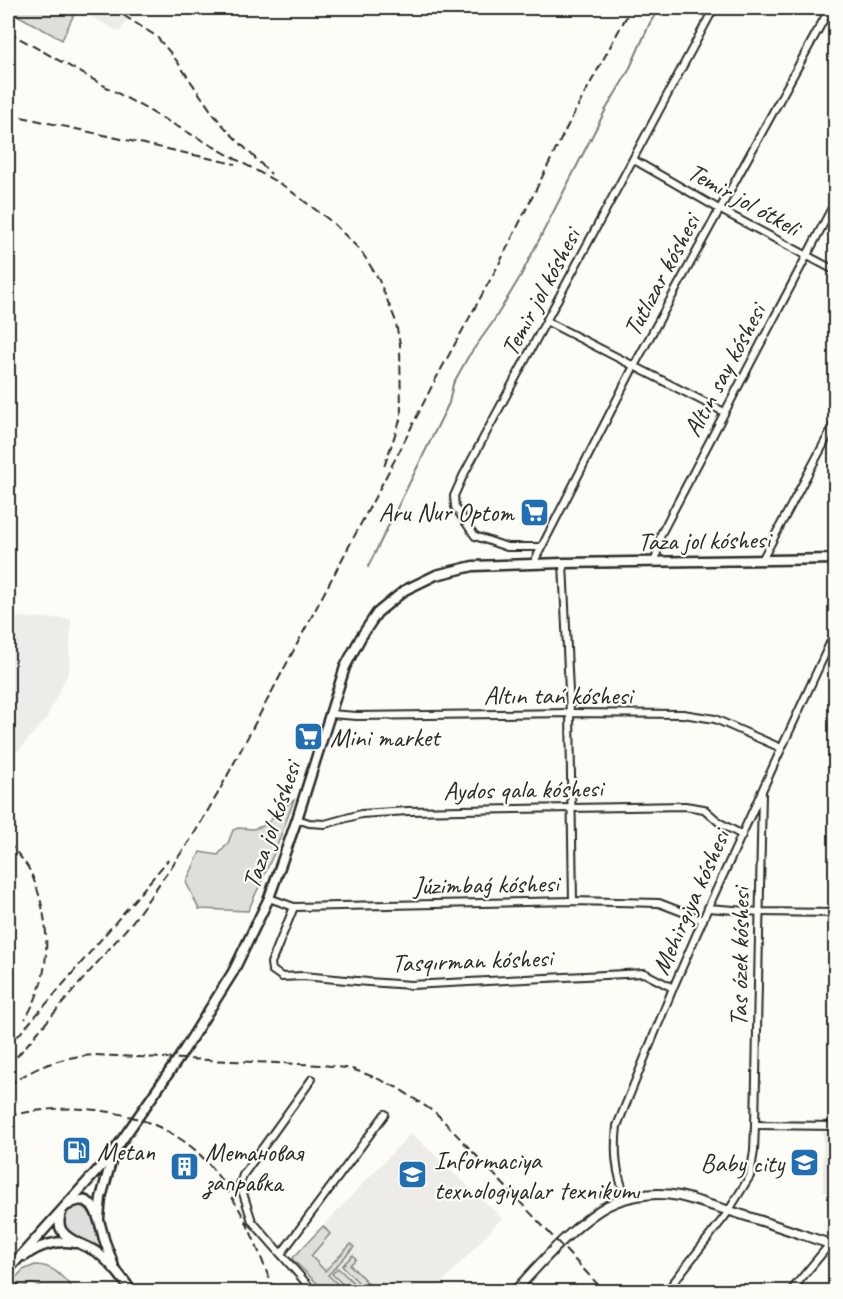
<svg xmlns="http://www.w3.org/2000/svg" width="843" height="1299" font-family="Caveat,sans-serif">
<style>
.built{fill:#edece8}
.green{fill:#dfdeda;stroke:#858482;stroke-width:1.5}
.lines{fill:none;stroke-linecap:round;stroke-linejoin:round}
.stream{stroke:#7e7d7b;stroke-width:2}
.minor-casing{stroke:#2b2b2b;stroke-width:10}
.tertiary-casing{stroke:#2b2b2b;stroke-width:12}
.secondary-casing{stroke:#2b2b2b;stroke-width:13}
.primary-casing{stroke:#2b2b2b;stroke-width:14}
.minor{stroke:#fdfcf7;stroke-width:6}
.tertiary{stroke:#fdfcf7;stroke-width:8}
.secondary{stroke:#fdfcf7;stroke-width:8}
.primary{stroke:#fdfcf7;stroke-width:9}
.rail{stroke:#2b2b2b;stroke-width:2;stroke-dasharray:9 4.5;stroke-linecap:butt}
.labels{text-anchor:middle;stroke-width:4.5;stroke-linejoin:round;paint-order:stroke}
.street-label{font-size:26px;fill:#2b2b2b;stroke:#fdfcf7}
.poi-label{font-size:26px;fill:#2b2b2b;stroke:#fdfcf7;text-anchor:start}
</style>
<rect width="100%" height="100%" fill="#fdfcf7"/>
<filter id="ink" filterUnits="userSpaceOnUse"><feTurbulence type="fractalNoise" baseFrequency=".0167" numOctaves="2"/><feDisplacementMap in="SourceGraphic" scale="12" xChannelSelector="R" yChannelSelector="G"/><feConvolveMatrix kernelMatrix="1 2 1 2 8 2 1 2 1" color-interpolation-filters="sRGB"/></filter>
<g filter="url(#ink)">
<g class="built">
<path d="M75 8H120L131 14 120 32Z"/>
<path d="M8 617 71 619 69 671 45 721 32 734 23 746 8 761Z"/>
<path d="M823 1132H835V1195L823 1191Z"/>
<path d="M411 1133 502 1218 435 1291H325L292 1259Z"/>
</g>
<g class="green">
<path d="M8 8H63L74 14 62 40 8 10Z"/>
<path d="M294 800 275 851 248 911 199 909 186 882 200 852 218 855 228 843 233 830 238 828 253 829 266 825 281 808Z"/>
<path d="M79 1206 87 1209 92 1217 101 1249 68 1231 64 1223 65 1214 70 1208Z"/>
<path d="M323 1226 330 1234 311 1256 325 1271 351 1244 354 1247 328 1275 345 1291H325L292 1259Z"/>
<path d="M353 1255 356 1259 350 1265 368 1283 363 1287 342 1266Z"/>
<path d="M35 1265C55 1265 63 1278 75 1291H44C35 1281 28 1282 18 1291H8V1286L23 1270Z"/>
<path d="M338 1268 360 1289 358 1291H350L332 1274Z"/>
</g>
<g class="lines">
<path class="stream" d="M368 567 449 403 453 384 468 357 493 322 520 277 606 109 628 72 650 23 659 8"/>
<defs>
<g id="minor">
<path d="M634 160 719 209 836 271"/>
<path d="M546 321 724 412"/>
<path d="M541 547H507L475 536 455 507 454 496 463 476 714 8"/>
<path d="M762 560 836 421"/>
<path d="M655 562 661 534 836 200"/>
<path d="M563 563 570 713 573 901"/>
<path d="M533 564 634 366 830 8"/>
<path d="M330 714 357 716 570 713 683 714 715 719 781 748"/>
<path d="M297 819 309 823 325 824 361 814 408 811 685 806 704 809 720 823 742 835"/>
<path d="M269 898 294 907 573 901 659 903 703 920"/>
<path d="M294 907 271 963 272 970 282 977 303 976 368 982 411 985 644 973 673 988"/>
<path d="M708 908 760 912 836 913"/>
<path d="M312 1079 243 1175 240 1184 252 1221 314 1292"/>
<path d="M755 1125 836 1126"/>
<path d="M626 1198C616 1173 614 1153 617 1126L673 988 708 908 836 630"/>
<path d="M281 1254 385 1114"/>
<path d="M666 1292 726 1215 750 1176 754 1151 755 1125 762 794"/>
<path d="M790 1292 830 1244"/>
</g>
<path id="tertiary" d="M514 1292C539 1265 569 1230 600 1210 622 1196 653 1191 679 1196 689 1198 700 1202 710 1205 752 1217 794 1232 836 1246"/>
<g id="secondary">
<path d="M68 1205C95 1188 99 1221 104 1239 107 1248 111 1257 114 1267"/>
<path d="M61 1213C59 1219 58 1225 62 1231 69 1242 87 1245 98 1253 112 1264 122 1277 132 1292"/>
<path d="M99 1218 101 1198 113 1154"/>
<path d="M25 1256C39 1245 58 1240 75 1243"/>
<path d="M8 1270 113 1153 179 1058 233 972 269 898 297 819 345 667 361 637 377 613 405 590 436 575 473 566 563 563 836 559"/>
</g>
<path id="primary" d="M8 1283 16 1292"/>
</defs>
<use href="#minor" class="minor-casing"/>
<use href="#tertiary" class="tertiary-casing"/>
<use href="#secondary" class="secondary-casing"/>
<use href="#primary" class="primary-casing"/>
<use href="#minor" class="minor"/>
<use href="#tertiary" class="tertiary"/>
<use href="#secondary" class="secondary"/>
<use href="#primary" class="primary"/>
<g class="rail">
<path d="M112 8 156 36 174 57 214 115 229 132 271 174"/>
<path d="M8 32 284 186 332 222 361 251 378 278 395 319 400 344 401 417 384 467"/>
<path d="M8 114 235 164"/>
<path d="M8 842C15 851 25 861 30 871 52 919 53 975 25 1019"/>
<path d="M8 1047 54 995 168 860"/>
<path d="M8 1067 133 921 191 839 217 795 400 450 433 384 500 262 570 121 631 8"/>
<path d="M8 1086C25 1073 47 1063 69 1058 77 1056 85 1056 93 1055L323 1065 352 1069 374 1077 398 1088 437 1114 605 1292"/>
<path d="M8 1116C70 1101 143 1107 194 1149 211 1164 225 1185 236 1204 253 1231 262 1263 275 1292"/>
</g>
</g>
</g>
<defs>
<symbol id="supermarket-square" viewBox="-11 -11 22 22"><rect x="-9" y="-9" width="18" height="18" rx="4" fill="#1f6fb2" stroke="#fdfcf7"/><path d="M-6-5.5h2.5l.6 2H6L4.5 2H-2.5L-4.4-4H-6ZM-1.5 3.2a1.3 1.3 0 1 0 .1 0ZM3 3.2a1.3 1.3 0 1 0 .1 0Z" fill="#fff"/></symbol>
<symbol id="fuel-square" viewBox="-11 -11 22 22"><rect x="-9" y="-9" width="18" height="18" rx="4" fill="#1f6fb2" stroke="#fdfcf7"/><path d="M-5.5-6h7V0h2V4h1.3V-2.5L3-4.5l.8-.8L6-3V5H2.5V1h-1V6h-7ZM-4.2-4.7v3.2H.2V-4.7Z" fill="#fff"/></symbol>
<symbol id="school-square" viewBox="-11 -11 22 22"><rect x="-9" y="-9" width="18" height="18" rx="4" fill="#1f6fb2" stroke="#fdfcf7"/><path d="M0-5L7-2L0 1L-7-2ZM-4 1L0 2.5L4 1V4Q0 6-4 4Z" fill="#fff"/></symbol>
<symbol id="building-square" viewBox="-11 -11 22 22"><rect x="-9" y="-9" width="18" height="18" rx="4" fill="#1f6fb2" stroke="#fdfcf7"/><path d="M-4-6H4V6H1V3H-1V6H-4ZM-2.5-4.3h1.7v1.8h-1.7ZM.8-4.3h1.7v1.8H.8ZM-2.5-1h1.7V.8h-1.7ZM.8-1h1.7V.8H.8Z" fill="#fff"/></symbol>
<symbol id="university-square" viewBox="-11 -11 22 22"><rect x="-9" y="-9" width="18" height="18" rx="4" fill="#1f6fb2" stroke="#fdfcf7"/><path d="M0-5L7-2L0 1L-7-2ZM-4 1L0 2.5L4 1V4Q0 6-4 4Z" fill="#fff"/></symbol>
</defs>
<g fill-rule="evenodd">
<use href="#supermarket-square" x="518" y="496" width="33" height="33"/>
<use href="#supermarket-square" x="292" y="720" width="33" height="33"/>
<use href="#fuel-square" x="60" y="1134" width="33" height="33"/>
<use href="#school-square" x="788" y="1146" width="33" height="33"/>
<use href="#building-square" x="168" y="1150" width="33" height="33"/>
<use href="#university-square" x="396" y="1158" width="33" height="33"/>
</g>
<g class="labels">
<g class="street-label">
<text transform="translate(744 199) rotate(29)" y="9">Temir jol ótkeli</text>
<text transform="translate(661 275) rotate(-62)" y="9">Tutlızar kóshesi</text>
<text transform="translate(540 292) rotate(-62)" y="9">Temir jol kóshesi</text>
<text transform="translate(724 370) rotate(-62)" y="9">Altın say kóshesi</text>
<text transform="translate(704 540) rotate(-1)" y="9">Taza jol kóshesi</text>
<text x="558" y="704">Altın tań kóshesi</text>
<text transform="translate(523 789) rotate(-1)" y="9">Aydos qala kóshesi</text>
<text transform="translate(271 825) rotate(-71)" y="9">Taza jol kóshesi</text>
<text transform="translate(486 884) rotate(-1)" y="9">Júzimbaǵ kóshesi</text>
<text transform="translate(690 902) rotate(-66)" y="9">Mehirgiya kóshesi</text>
<text transform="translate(739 957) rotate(-89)" y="9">Tas ózek kóshesi</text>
<text transform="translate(472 960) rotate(-2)" y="9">Tasqırman kóshesi</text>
</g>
<g class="poi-label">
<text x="514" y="521" text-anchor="end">Aru Nur Optom</text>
<text x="330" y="746">Mini market</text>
<text x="97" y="1160">Metan</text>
<text x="205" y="1161">Метановая<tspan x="205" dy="30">заправка</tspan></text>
<text x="434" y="1169">Informaciya<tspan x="434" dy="30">texnologiyalar texnikumı</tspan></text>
<text x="784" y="1172" text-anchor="end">Baby city</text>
</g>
</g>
<rect width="843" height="1299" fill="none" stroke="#fdfcf7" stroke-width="30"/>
<rect x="15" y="15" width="813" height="1269" fill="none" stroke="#2b2b2b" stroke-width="2" filter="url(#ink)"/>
</svg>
